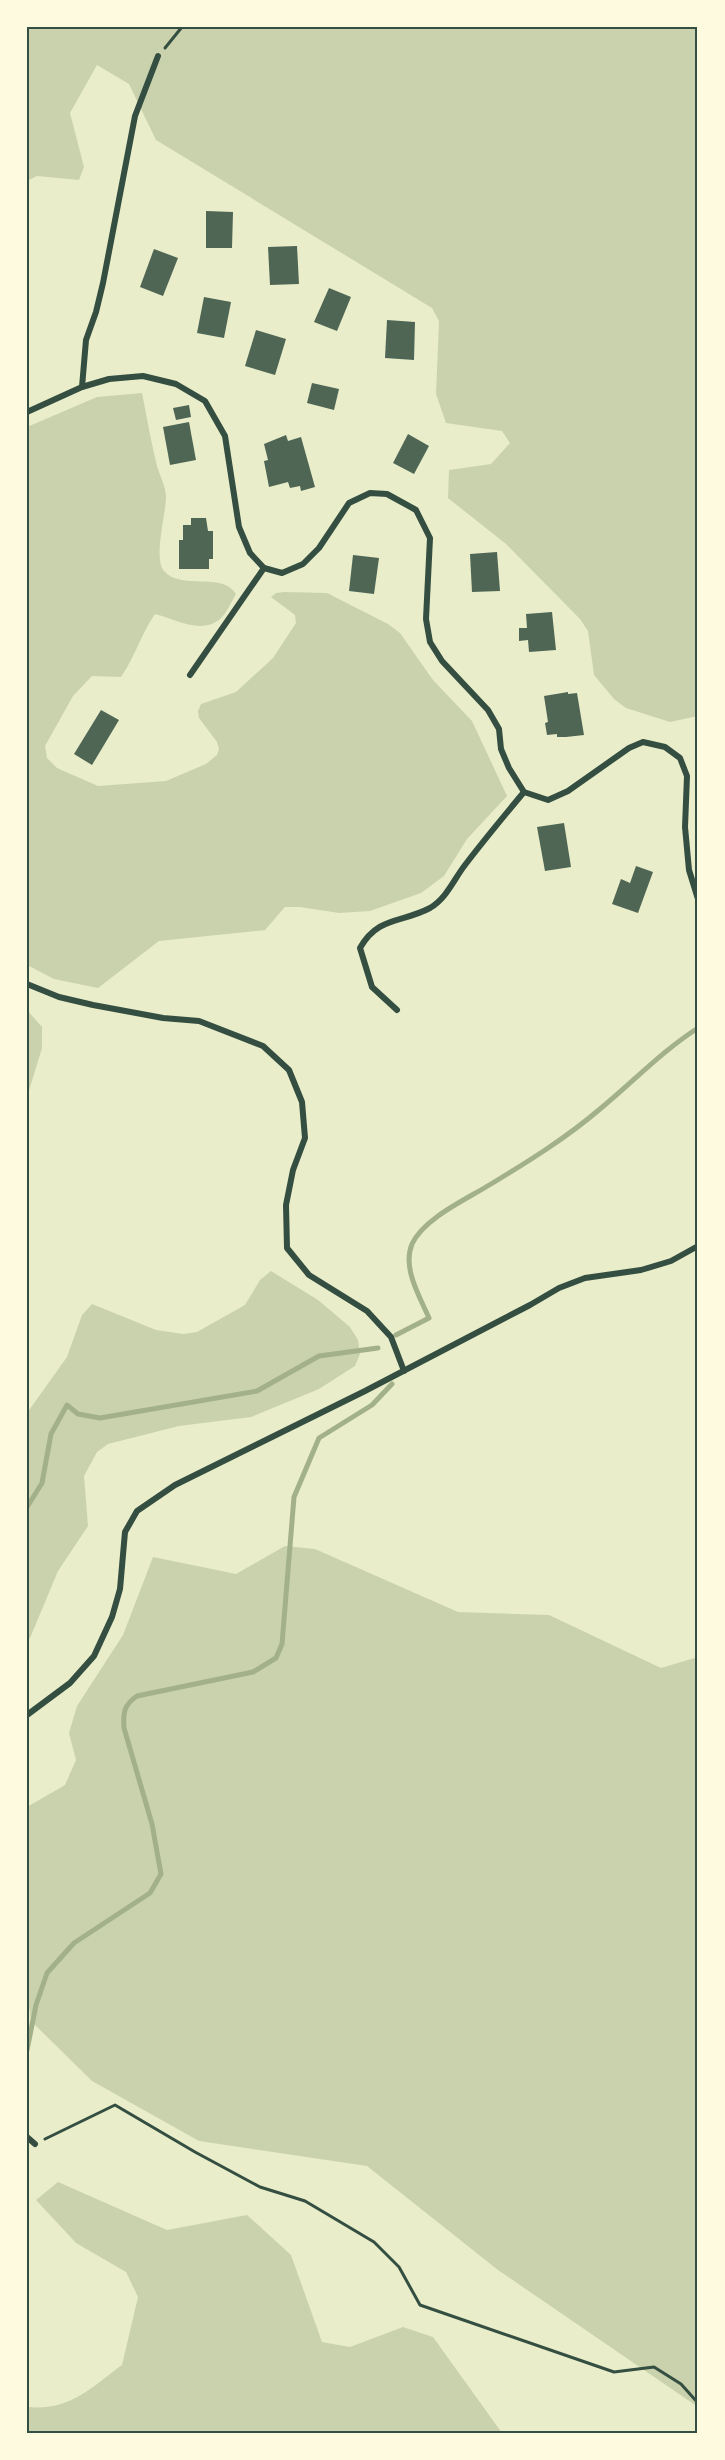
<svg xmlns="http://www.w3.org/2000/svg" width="725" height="2460" font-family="'PT Sans',sans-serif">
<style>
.green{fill:#cad2ad}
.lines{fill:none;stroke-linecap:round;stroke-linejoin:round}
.stream{stroke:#a3b18a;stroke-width:5}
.building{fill:#4f6655}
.path{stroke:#344e41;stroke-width:3}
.minor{stroke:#344e41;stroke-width:6}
.neatline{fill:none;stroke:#344e41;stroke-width:2}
</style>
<rect width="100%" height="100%" fill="#e9edc9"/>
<g class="green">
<path d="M27 27H698V716L670 722 626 708 614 699 594 675 588 631 580 619 506 544 448 498 449 470 491 464 510 443 502 431 446 423 436 394 439 321 432 308 156 140 129 84 97 65 70 113 84 167 79 180 37 176 27 181Z"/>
<path d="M142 393C147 418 151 442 157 466 160 476 166 487 166 497 166 514 153 558 164 571 181 591 222 571 236 594 231 602 227 613 220 619 201 635 175 619 155 614 141 634 135 657 121 677L92 676 73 696 45 746 47 758 57 768 98 786 166 781 206 764 217 755 219 749 217 742 199 718 198 711 201 704 236 692 273 658 296 623 295 615 271 597 276 593 284 592 327 593 388 624 400 633 433 680 472 721 507 796 467 839 444 876 421 893 370 911 339 913 300 907H285L265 930 159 941 98 988 54 979 27 965V427L97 397Z"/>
<path d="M27 1010 42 1027V1048L27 1097Z"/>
<path d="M271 1271 318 1300 350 1327 358 1340 360 1354 355 1366 319 1389 251 1417 179 1426 108 1444 97 1452 84 1476 88 1526 58 1571 30 1638 27 1640V1413L67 1357 82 1315 92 1304 156 1330 183 1334 197 1332 245 1305 260 1280Z"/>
<path d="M285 1546 315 1549 458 1612 549 1615 661 1668 698 1657V2407L498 2270 367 2166 199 2141 92 2081 31 2021 27 1991V1807L65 1785 76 1760 69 1733 77 1706 123 1635 153 1557 236 1574Z"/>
<path d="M58 2182 167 2230 247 2215 291 2255 322 2342 350 2347 403 2327 433 2337 502 2433H27V2407C70 2411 89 2389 122 2365L138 2297 126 2272 76 2243 36 2200Z"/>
</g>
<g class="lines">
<g class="stream">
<path d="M396 1335 429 1318C420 1297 402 1268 412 1244 424 1218 467 1199 491 1184 529 1161 566 1138 600 1109 633 1082 662 1051 698 1028"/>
<path d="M27 1507 42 1483 51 1434 67 1405 78 1414 100 1418 257 1391 319 1356 378 1348"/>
<path d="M27 2050 36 2005 47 1973 74 1943 150 1893 161 1874 152 1824 124 1728C123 1712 124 1705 137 1696L253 1672 276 1658 282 1644 294 1497 319 1438 372 1405 392 1384"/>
</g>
</g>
<g class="building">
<path d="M206 211 233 212 232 248H206Z"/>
<path d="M297 246 299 284 270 285 268 247Z"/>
<path d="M154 249 178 258 163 296 140 287Z"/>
<path d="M329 288 351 297 337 331 314 322Z"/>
<path d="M204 297 231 302 224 338 197 333Z"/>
<path d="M387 320 415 322 414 360 385 358Z"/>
<path d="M256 330 286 339 275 375 245 366Z"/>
<path d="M312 383 339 389 334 410 307 403Z"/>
<path d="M189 405 191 417 176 420 173 408Z"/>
<path d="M189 422 196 460 170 465 163 427Z"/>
<path d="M408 434 429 446 414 474 393 463Z"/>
<path d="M286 435 288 441 301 437 315 487 301 491 300 486 290 488 288 482 269 487 264 461 268 460 264 444Z"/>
<path d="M191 518H206L208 531H213V559H209V569H179V540H183V525H191Z"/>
<path d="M497 552 500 591 472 592 470 554Z"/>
<path d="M353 555 379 558 374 594 349 591Z"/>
<path d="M552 612 556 650 529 652 528 640 519 641V628H527L526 614Z"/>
<path d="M568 692V694L577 693 584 735 566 737H557V734L547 735 545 723 548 722 544 696Z"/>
<path d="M101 710 119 720 92 765 74 754Z"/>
<path d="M564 823 571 867 545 871 537 827Z"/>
<path d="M636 866 653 872 638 913 612 904 621 879 630 883Z"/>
</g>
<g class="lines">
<g class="path">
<path d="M165 48 182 27"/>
<path d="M45 2139 115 2105 195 2152 260 2187 305 2201 374 2242 399 2267 420 2305 614 2372 654 2367 681 2384 698 2403"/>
</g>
<g class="minor">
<path d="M82 387 109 379 143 376 176 384 205 401 225 436 239 527 250 553 264 568 282 573 303 564 319 548 349 503 370 493 387 494 416 510 430 538 426 619 430 642 442 661 488 710 499 729 501 749 509 768 524 792 548 800 568 791 629 748 643 742 665 747 680 758 687 776 685 827 689 870 698 899"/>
<path d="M27 412 82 387 86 340 96 312 103 283 135 116 158 56"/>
<path d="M190 675 264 568"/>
<path d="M27 984 59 997 93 1005 163 1018 199 1021 263 1046 289 1070 302 1102 305 1138 293 1170 286 1205 287 1248 309 1275 367 1311 391 1337 404 1371"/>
<path d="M397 1010 372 987 360 948C378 916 402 923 430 908 447 898 454 879 465 865 484 840 504 816 524 792"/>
<path d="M27 1715 70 1683 94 1656 112 1617 120 1589 125 1532 137 1511 175 1485 365 1391 530 1305 559 1288 585 1278 641 1270 671 1261 698 1246"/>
<path d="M27 2137 35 2144"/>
</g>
</g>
<rect width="725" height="2460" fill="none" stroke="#fefae0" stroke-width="57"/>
<rect x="28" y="28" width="668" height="2404" class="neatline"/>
</svg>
